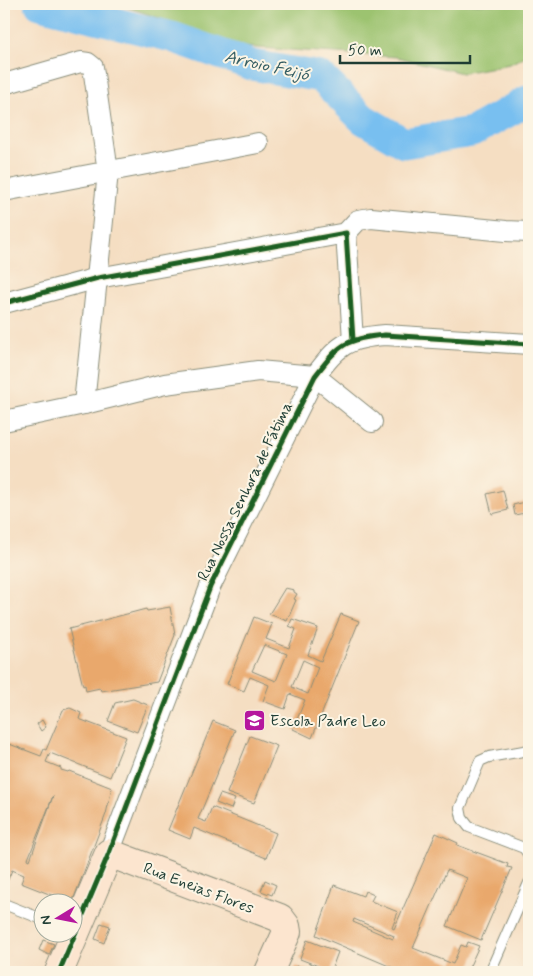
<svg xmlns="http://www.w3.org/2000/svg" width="533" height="976" font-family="Mynerve,sans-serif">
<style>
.green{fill:#9cc36f;stroke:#5e8052}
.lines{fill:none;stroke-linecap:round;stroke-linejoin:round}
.river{stroke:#78bff0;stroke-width:31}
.building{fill:#e9a86c;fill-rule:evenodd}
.lane-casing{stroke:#8a8e7b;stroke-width:12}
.street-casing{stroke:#8a8e7b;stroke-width:22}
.secondary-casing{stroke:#8a8e7b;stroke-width:30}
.lane{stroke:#fff;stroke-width:10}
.street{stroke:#fff;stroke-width:20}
.secondary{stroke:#fce5cf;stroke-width:28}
.cycleway-casing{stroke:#fcf5e5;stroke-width:8}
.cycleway{stroke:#1b5e20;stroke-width:5}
.labels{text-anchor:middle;stroke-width:4;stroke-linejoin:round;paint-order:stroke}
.street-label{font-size:16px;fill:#1f3d34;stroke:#fcf5e5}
.poi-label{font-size:16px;fill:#1f3d34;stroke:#fcf5e5;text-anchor:start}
.water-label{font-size:18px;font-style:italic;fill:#355e63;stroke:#fcf5e5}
</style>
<rect width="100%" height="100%" fill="#fcf5e5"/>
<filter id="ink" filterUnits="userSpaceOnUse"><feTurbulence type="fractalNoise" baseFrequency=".02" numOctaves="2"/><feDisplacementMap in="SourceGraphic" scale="10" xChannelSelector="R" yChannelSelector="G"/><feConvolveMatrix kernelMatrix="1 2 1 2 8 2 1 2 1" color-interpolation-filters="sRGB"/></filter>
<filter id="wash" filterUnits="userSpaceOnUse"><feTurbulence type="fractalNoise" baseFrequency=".0096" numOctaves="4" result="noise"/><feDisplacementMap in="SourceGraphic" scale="20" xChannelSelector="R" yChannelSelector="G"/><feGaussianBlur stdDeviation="1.12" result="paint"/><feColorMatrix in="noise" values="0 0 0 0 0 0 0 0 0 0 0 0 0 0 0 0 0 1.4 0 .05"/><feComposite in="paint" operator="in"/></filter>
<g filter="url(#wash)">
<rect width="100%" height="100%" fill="#f5dec2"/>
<path class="green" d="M118 4H529V54L510 64 462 73 397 57 244 47Z"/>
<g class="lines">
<path class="river" d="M40 4 172 37 252 65 321 77 363 119 404 143 472 132 529 100"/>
</g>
<g id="blocks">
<g class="building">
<path d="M503 490 508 510 492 514 487 494Z"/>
<path d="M529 501V512L515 515 513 505Z"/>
<path d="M285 588 294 590V592L297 594 294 599 296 600 287 621 269 614Z"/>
<path d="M170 607 175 635 157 682 101 691 100 688 86 691 85 685 83 686 69 629 146 609 147 611Z"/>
<path d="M341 614 359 621 312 738 293 729 305 700 290 694 285 709 263 701 269 685 250 677 244 691 227 684 254 617 272 624 266 639 289 648 296 629 289 626 292 619 318 628 308 655 321 661ZM264 645 287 654 276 681 252 671ZM303 660 318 667 308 694 292 687Z"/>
<path d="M133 699 148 705 137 732 108 721 115 703Z"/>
<path d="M70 708 81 713 79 719 126 737 110 777 50 753 46 762 61 768V770L68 772 69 771 112 788 106 814 72 903 21 883 24 875 12 870 6 884 4 883V742L41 756 44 749 46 750 63 710ZM53 796 30 860 28 859Z"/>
<path d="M42 720 46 727 41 731 37 724Z"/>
<path d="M213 721 235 730 198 819 206 822 212 807 276 833 266 858 194 828 190 839 168 830Z"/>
<path d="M250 736 277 746 254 803 227 793Z"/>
<path d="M220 794 235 799 231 809 216 803Z"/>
<path d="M436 833 458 843 457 845 508 864 507 867 512 868 481 940 447 926 467 878 447 870 413 948 453 964 461 945 466 947 468 942 479 946 467 972H403L316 935 334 885 363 896 365 891 374 895 371 901 398 912 392 928 394 929ZM354 919 394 936 393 939 353 922Z"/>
<path d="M265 880 276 885 272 895 261 891Z"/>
<path d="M101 923 110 926 104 943 95 939Z"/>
<path d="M43 940 54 944 49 955 39 950Z"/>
<path d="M307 940 338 952 331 971 300 959Z"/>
<path d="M296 966 311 972H293Z"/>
</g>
</g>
</g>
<g filter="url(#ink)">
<use href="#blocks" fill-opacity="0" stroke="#8a8e7b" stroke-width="1"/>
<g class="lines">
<defs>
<g id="lane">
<path d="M529 750 489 757 480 761 460 808 462 818 469 827 524 848 529 855"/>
<path d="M4 904 42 919"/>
<path d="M490 972 529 883"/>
</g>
<g id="street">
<path d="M4 84 81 62 88 63 93 67 108 172 84 404"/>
<path d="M4 191 258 143"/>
<path d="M346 233 358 220 371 218 506 231 529 232"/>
<path d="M4 303 98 278 346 233 353 340"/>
<path d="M4 421 84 404 165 384 258 371 315 376 372 422"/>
<path d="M109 853 210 587 315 376C338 346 345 338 385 335L529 344"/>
</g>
<path id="secondary" d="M59 972 109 853 280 918 286 926 287 932 269 972"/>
</defs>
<use href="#lane" class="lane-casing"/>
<use href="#street" class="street-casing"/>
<use href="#secondary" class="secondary-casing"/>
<use href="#lane" class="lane"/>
<use href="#street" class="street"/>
<use href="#secondary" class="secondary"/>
<defs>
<g id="cycleway">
<path d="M4 303 98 278 346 233 353 340"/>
<path d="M59 972 109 853 210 587 315 376C338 346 345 338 385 335L529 344"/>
</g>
</defs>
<use href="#cycleway" class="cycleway-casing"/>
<use href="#cycleway" class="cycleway"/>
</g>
</g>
<defs>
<symbol id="school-square" viewBox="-11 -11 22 22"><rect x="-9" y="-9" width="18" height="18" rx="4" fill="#b5179e" stroke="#fcf5e5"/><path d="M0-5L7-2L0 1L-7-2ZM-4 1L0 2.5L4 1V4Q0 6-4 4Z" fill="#fff"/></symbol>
</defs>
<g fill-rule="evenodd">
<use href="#school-square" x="242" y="708" width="25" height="25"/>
</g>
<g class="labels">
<g class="street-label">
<text transform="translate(244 491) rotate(-64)" y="6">Rua Nossa Senhora de Fátima</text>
<text transform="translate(199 887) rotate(21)" y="6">Rua Eneias Flores</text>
</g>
<g class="poi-label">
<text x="270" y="726">Escola Padre Leo</text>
</g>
<g class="water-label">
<text transform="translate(267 65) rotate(13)" y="6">Arroio Feijó</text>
</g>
</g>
<rect width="533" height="976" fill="none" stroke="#fcf5e5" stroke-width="20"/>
<g transform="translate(58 918) rotate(260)"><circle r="24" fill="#fcf5e5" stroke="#a4ab9e"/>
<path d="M0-4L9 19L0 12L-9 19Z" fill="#b5179e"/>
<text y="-8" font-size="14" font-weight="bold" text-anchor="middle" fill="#1f3d34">N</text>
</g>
<path d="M340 55v8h130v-8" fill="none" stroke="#1f3d34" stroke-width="2.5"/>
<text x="348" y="55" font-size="15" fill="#1f3d34" stroke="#fcf5e5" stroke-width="4" paint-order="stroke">50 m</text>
</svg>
